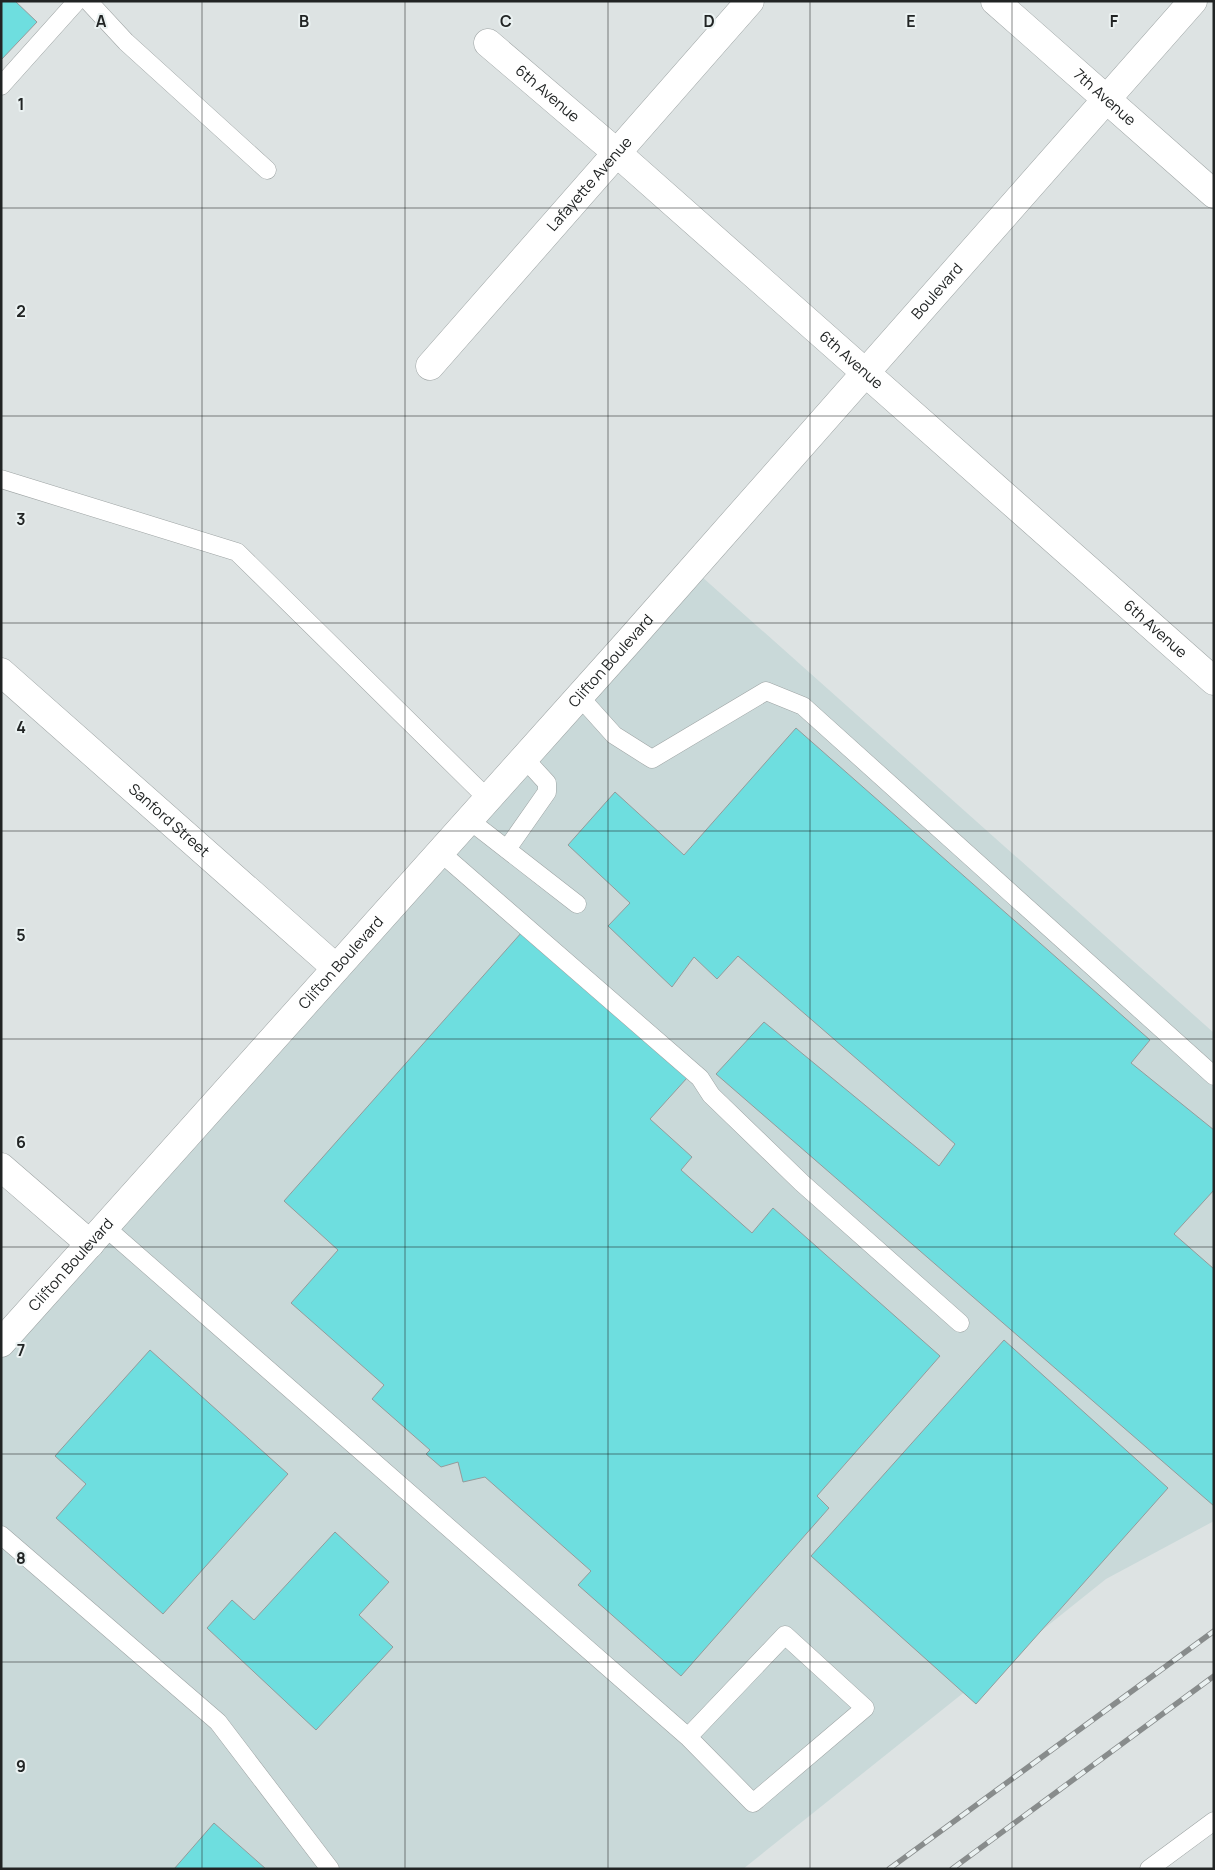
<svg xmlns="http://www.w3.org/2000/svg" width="1215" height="1870" font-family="Manrope,sans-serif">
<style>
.built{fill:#c9d9d9}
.building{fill:#6ededf;stroke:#949b9b}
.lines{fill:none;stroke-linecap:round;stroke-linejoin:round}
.lane-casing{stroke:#9ea4a4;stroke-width:19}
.street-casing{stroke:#9ea4a4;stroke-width:29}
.lane{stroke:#fff;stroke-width:18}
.street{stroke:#fff;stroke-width:28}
.rail-casing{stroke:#888c8c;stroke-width:5.5}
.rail{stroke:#eaf1f1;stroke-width:4;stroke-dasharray:11;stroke-linecap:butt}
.grid{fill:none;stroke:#212424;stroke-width:1;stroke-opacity:0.55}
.labels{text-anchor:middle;stroke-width:4;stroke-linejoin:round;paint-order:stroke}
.street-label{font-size:15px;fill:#212424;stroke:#eaf1f1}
.grid-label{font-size:16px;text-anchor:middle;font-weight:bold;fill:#212424;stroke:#eaf1f1;stroke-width:4;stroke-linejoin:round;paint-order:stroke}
</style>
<rect width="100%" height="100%" fill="#dde3e3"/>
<path class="built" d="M692 568 1214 1033V1521L1106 1579 743 1869H1V1345Z"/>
<g class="building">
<path d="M1 1H15L37 22 1 60Z"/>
<path d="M796 728 1150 1040 1131 1063 1214 1130V1190L1174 1234 1214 1269V1506L716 1074 764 1022 939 1166 955 1144 738 956 717 979 694 957 672 987 608 926 630 903 568 845 615 792 684 855Z"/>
<path d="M522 932 687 1078 650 1119 692 1157 681 1170 752 1233 773 1208 940 1356 817 1496 829 1508 681 1676 578 1585 591 1571 485 1477 463 1482 458 1462 441 1467 426 1454 430 1450 372 1399 384 1385 291 1303 338 1250 284 1201Z"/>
<path d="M1004 1340 1168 1488 976 1704 811 1556Z"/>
<path d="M150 1350 288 1474 163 1614 56 1518 86 1484 55 1456Z"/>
<path d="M335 1532 389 1582 359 1615 393 1647 316 1730 207 1628 232 1600 254 1620Z"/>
<path d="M214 1823 266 1869H174Z"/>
</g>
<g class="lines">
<defs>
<g id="lane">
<path d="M88 1 126 42 267 170"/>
<path d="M1 86 77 1"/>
<path d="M1 479 237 552 487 798"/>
<path d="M579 696 614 735 652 759 766 691 803 706 1214 1076"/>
<path d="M469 820 577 904"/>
<path d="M507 849 547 792V783L524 758"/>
<path d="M440 852 700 1078 711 1095 802 1183 960 1323"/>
<path d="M105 1227 688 1737 785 1635 865 1708 753 1803 688 1737"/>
<path d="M1 1535 218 1722 330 1869"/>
<path d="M1149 1869 1214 1821"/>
</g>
<g id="street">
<path id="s1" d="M995 1 1214 194"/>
<path id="s2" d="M488 43 617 153 1214 681"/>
<path id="s3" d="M430 366 750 1"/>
<path id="s4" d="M1 672 336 968"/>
<path d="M1 1167 90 1244"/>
<path id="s5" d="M1 1343 629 641 1193 1"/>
</g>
</defs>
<use href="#lane" class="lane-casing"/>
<use href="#street" class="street-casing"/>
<use href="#lane" class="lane"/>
<use href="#street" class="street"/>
<defs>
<g id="rail">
<path d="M889 1869 1214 1631"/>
<path d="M952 1869 1214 1676"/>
</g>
</defs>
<use href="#rail" class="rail-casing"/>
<use href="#rail" class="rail"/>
</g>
<path class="grid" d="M202 1V1869M405 1V1869M608 1V1869M810 1V1869M1012 1V1869M1 208H1214M1 416H1214M1 623H1214M1 831H1214M1 1039H1214M1 1247H1214M1 1454H1214M1 1662H1214"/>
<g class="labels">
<g class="street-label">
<text dy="5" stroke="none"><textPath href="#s2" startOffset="78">6th Avenue</textPath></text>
<text dy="5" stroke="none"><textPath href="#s1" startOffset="146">7th Avenue</textPath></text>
<text dy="5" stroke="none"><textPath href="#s3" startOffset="242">Lafayette Avenue</textPath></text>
<text dy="5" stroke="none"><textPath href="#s5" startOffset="1408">Boulevard</textPath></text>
<text dy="5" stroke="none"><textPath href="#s2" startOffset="482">6th Avenue</textPath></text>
<text dy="5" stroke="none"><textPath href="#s2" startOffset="888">6th Avenue</textPath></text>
<text dy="5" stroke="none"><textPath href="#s5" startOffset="915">Clifton Boulevard</textPath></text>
<text dy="5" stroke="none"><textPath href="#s4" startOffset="224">Sanford Street</textPath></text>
<text dy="5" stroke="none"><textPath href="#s5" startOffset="510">Clifton Boulevard</textPath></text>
<text dy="5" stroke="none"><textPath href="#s5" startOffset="105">Clifton Boulevard</textPath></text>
</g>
</g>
<g class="grid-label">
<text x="101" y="27">A</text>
<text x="304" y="27">B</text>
<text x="506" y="27">C</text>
<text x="709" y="27">D</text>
<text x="911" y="27">E</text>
<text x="1114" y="27">F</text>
<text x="21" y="110">1</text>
<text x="21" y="317">2</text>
<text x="21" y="525">3</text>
<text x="21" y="733">4</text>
<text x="21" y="941">5</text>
<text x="21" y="1148">6</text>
<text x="21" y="1356">7</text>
<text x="21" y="1564">8</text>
<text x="21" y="1772">9</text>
</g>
<rect width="1215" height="1870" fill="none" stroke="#212424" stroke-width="5"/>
</svg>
